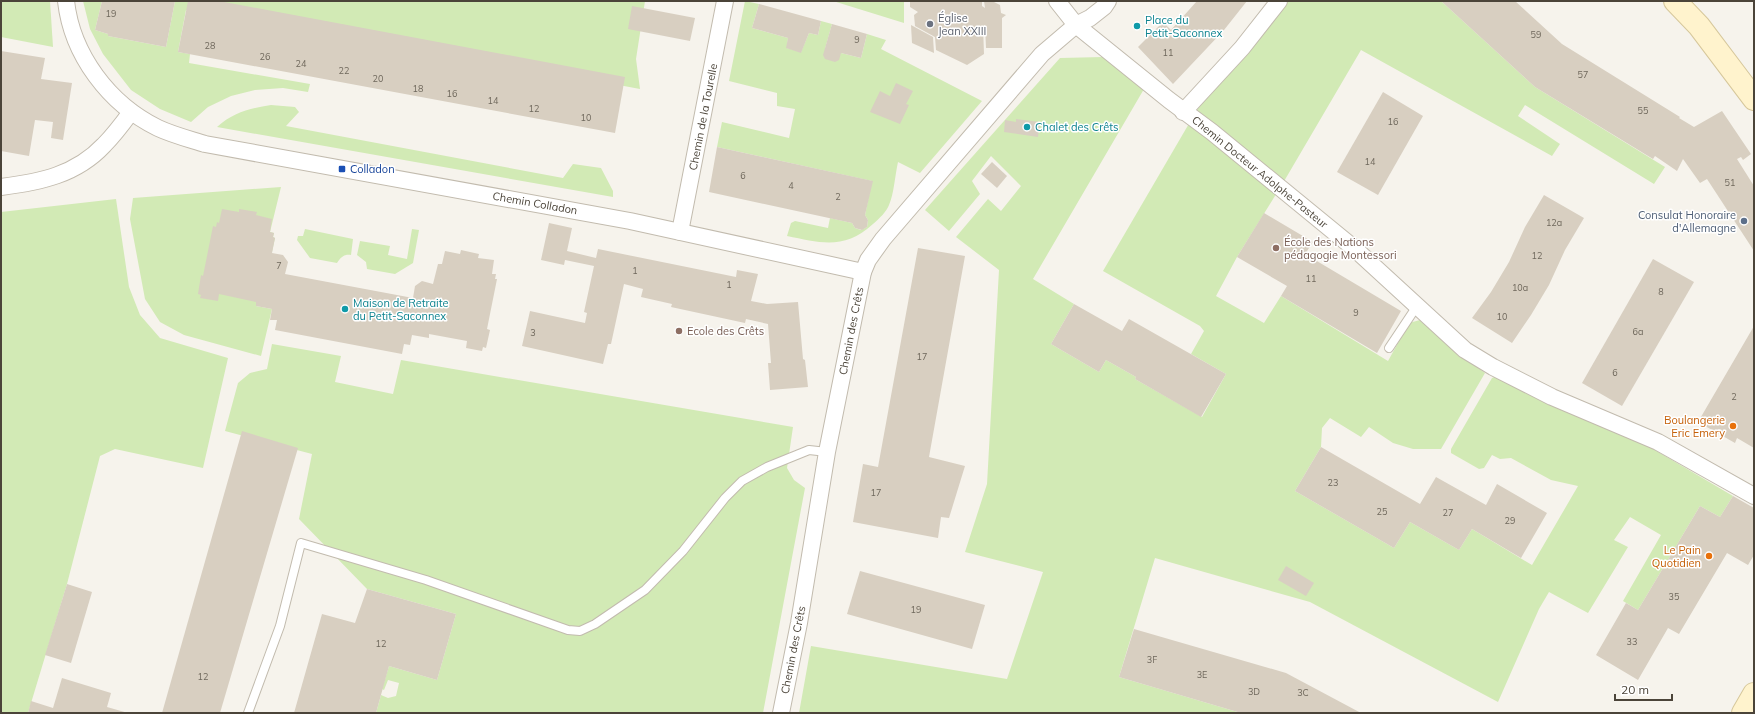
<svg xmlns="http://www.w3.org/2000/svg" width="1755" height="714" font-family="Mulish,sans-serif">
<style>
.green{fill:#d2eab5}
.building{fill:#d8cfc1}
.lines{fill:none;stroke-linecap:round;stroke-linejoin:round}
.lane-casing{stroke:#c2bbae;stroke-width:10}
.street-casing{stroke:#c2bbae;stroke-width:18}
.secondary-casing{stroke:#d6c79b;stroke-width:24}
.lane{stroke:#fff;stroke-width:8}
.street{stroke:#fff;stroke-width:16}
.secondary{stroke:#fff3cd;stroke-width:22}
.worship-dot{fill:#6b7280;stroke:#fff;stroke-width:1.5}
.culture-dot{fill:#0f9aa8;stroke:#fff;stroke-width:1.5}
.transit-dot{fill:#1a4fb4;stroke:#fff;stroke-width:1.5}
.service-dot{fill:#5c6f8a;stroke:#fff;stroke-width:1.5}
.education-dot{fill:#8d6e63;stroke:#fff;stroke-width:1.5}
.food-dot{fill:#e8710a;stroke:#fff;stroke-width:1.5}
.labels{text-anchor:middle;stroke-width:3;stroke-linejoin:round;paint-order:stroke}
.number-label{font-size:9px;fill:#6e675b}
.worship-label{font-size:11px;fill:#5b616d;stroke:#fff;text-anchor:start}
.culture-label{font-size:11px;fill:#0d838f;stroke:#fff;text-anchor:start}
.street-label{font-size:11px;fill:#4b4439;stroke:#fff}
.transit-label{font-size:11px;fill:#164399;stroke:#fff;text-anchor:start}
.service-label{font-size:11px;fill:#4e5e75;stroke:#fff;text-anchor:end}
.education-label{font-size:11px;fill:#785e54;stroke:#fff;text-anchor:start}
.food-label{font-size:11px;fill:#c56008;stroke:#fff;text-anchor:end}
</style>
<rect width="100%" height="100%" fill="#f6f3ec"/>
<g class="green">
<path d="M1 1H50L53 47 1 37Z"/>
<path d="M83 1H102L95 30 108 34V36L166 47 175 1H645L636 59 640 89 422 48 186 10 178 52 190 54 189 63 310 84 308 92 283 88 255 90 231 96 208 107 191 122 160 109 131 90 103 54 90 29Z"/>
<path d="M745 1 759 4 752 28 788 38 787 48 801 52 809 33 818 35 821 21 832 24 825 49 861 58 867 34 886 40 881 49 982 101 920 173 898 162C895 175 894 194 889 205 887 211 879 219 873 224 845 250 821 243 787 236L791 223 795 221 828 228 830 218 852 223 855 228 861 230 867 227 868 220 865 215 872 181 717 147 722 122 789 138 795 109 777 106V93L729 81Z"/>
<path d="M833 1H904V23Z"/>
<path d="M1287 1H1441L1535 87 1665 167 1654 184 1525 105 1518 116 1560 144 1552 156 1361 50 1283 183 1237 257 1216 296 1264 323 1281 296 1388 361 1409 323 1420 320 1464 357 1485 373 1441 449H1413L1393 443 1369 427 1361 437 1330 418 1322 428 1321 447 1295 491 1394 548 1410 522 1459 550 1472 529 1532 565 1578 486 1551 480 1511 458 1500 459 1492 455 1484 468 1479 469 1451 453V449L1492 378 1497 376 1612 431 1648 446 1733 496 1720 517 1700 506 1638 610 1623 601 1661 535 1630 517 1614 540 1628 547 1588 613 1549 592 1539 609 1498 702 1310 602 1155 558 1119 677 1241 713H799L811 646 1007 679 1043 572 965 552 987 484 999 270 956 237 988 199 1001 211 1021 186 991 156 972 181 980 194 949 231 925 210 1060 58 1103 57 1144 89 1033 279 1074 304 1051 344 1099 372 1106 360 1136 377 1135 379 1202 417 1226 374 1191 354 1204 331 1200 326 1103 271 1201 103 1250 51Z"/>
<path d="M271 105 295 107 299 112 286 126 563 178 573 164 601 168 613 191V197L217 127C233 112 251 108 271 105Z"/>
<path d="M281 187 270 232 274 233 273 237 275 238 261 302H256V306L272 309 261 356 184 335 160 322 145 299 130 219 133 198Z"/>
<path d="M116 199 129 287 140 315 160 338 228 358 203 468 115 449 100 456 67 584 28 713H1V212Z"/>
<path d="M305 229 353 239 351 255C344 254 341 257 337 263L310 258 297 240 298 236H303Z"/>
<path d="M412 229 419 230 413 263 395 274 367 269 366 262 357 255 360 241 390 246 388 255 407 259Z"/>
<path d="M272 344 341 356 335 382 393 394 401 360 793 427 787 468 794 480 805 488 763 713H376L381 695 388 698 396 696 399 683 388 680 384 690 382 689 389 666 437 680 456 614 367 589 299 519 312 454 225 431 238 383 250 373 267 369Z"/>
</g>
<g class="building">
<path d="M102 1H175L166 47 108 36V34L95 30Z"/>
<path d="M188 1H219L625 77 615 133 178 52Z"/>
<path d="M910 1H982V6L985 8 984 1H992L1000 5 1001 13 1006 15 1002 18V48H986L985 25 983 26 984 54 967 65 936 50 935 37 915 26 914 15 918 12 910 7Z"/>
<path d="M1197 1H1247L1224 30 1173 84 1138 47 1163 22 1171 30Z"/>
<path d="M1441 1H1515L1562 44 1680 117 1679 118 1694 127 1722 111 1751 154 1743 160 1741 157 1737 159 1754 186V251L1707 179 1700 183 1683 159 1677 171 1655 156 1653 159 1535 87Z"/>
<path d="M759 4 821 21 818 35 809 33 801 53 786 48 788 38 752 28Z"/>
<path d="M632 6 695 18 690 41 628 29Z"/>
<path d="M832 24 867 34 861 58 841 53 839 60 835 62 825 59 823 55Z"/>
<path d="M911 25 933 37 934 53 912 43Z"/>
<path d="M1 51 45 58 41 79 72 83 63 140 51 138 53 122 35 120 29 156 1 151Z"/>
<path d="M896 83 913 91 906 104 909 105 900 124 870 112 880 91 890 96Z"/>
<path d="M1383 92 1423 116 1378 195 1337 172Z"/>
<path d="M1016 119 1040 122 1038 137 1004 132 1005 120 1016 122Z"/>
<path d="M717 147 873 181 865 215 868 220 867 227 862 230 855 228 852 223 709 192Z"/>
<path d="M992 162 1007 176 997 188 981 174Z"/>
<path d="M1544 195 1584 218 1565 250 1549 285 1531 315 1512 343 1472 318 1491 292 1509 262 1525 227Z"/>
<path d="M222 209 239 212V209L257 212 256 215 272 219 270 232 274 233 273 237 275 238 272 253 283 255 288 262 285 274 413 298 415 286 422 281 433 284 438 264H442L445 251 460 254 461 250 479 254 478 258 494 260 492 274H496L495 279H497L487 329 490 330 486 348 483 347 482 351 466 348 467 341 429 334V338L412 335 410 345 404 344 402 354 275 330 277 320H270L272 309 256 306V302L219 294 218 301 200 298 201 295 198 294 201 275 203 276 213 226 216 227 217 222 219 223Z"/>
<path d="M1264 213 1313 242 1305 254 1401 311 1377 353 1281 296 1287 286 1237 257Z"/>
<path d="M549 223 572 228 567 251 596 258 598 249 736 277 737 270 758 274 751 301 767 304 798 302 803 359 805 360 808 387 770 390 768 363H771L768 324 746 319 745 323 671 307 672 304 641 297 643 289 624 284 611 344H608L603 364 522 346 530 311 585 323 587 313 584 312 594 266 565 260 564 265 541 260Z"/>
<path d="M918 248 965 256 929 457 965 466 949 518 941 517 938 538 853 522 863 464 878 467Z"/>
<path d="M1653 259 1694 282 1622 406 1582 383Z"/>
<path d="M1074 304 1122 331 1129 319 1226 374 1201 417 1135 379 1136 377 1106 360 1099 372 1051 344Z"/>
<path d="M1754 326V448L1737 438 1735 443 1698 422Z"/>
<path d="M242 431 298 448 220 713H162Z"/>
<path d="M1321 447 1420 504 1436 477 1486 505 1497 484 1547 513 1521 558 1472 529 1459 550 1410 522 1394 548 1295 491Z"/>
<path d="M1733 496 1754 508V555L1748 565 1727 553 1679 634 1668 628 1638 680 1596 655 1626 603 1638 610 1700 506 1720 517Z"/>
<path d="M1286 566 1314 583 1306 596 1278 580Z"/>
<path d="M860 571 985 605 972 649 847 614Z"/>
<path d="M67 584 92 592 71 663 45 655Z"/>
<path d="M367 589 456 614 437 680 389 666 376 713H294L322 614 355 623Z"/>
<path d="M1134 629 1286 673 1361 713H1241L1119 677Z"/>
<path d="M62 678 111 693 107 707 128 713H28L31 701 53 708Z"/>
</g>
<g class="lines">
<defs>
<g id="lane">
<path d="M1389 348 1417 306"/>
<path d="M248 713 280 626 301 543 426 580 568 630 580 631 595 624 645 590 683 551 725 498 742 481 767 467 809 450 827 452"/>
</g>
<g id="street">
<path d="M66 1C72 55 109 104 158 128 173 135 189 139 205 144L630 221 863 272"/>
<path d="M1057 1 1076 25 1169 100 1212 132 1355 249 1465 350 1493 367 1552 397 1658 442 1754 496"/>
<path d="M1183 112 1242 48 1279 1"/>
<path d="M1 187C40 182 76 175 104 145 114 135 123 123 131 112"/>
<path d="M680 232 725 1"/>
<path d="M781 713 799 623 827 452 863 272 868 260 883 239 1042 54 1076 25 1090 18 1104 7 1108 1"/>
</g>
<g id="secondary">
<path d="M1675 1 1699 26 1754 99"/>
<path d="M1743 713 1754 694"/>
</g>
</defs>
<use href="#lane" class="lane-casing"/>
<use href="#street" class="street-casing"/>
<use href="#secondary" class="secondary-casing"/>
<use href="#lane" class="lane"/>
<use href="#street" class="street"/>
<use href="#secondary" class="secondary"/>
</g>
<circle class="worship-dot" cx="930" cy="24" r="4"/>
<g class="culture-dot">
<circle cx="1137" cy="26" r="4"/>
<circle cx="1027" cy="127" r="4"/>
<circle cx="345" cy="309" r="4"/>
</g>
<rect class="transit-dot" x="338" y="165" width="8" height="8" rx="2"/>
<circle class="service-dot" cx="1744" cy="221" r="4"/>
<g class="education-dot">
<circle cx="1276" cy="248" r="4"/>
<circle cx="679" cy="331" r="4"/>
</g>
<g class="food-dot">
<circle cx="1733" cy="426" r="4"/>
<circle cx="1709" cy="556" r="4"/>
</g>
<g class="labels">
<g class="number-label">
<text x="111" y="17">19</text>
<text x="1536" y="38">59</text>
<text x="857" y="43">9</text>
<text x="210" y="49">28</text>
<text x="1168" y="56">11</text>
<text x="265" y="60">26</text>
<text x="301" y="67">24</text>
<text x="344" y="74">22</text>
<text x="1583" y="78">57</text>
<text x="378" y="82">20</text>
<text x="418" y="92">18</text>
<text x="452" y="97">16</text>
<text x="493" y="104">14</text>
<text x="534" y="112">12</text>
<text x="1643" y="114">55</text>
<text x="586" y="121">10</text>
<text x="1393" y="125">16</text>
<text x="1370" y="165">14</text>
<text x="743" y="179">6</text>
<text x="1730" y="186">51</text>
<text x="791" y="189">4</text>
<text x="838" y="200">2</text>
<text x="1554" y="226">12a</text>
<text x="1537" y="259">12</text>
<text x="279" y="269">7</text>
<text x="635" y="274">1</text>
<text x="1311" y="282">11</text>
<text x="729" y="288">1</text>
<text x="1520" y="291">10a</text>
<text x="1661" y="295">8</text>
<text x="1356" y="316">9</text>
<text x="1502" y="320">10</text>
<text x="1638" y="335">6a</text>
<text x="533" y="336">3</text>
<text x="922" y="360">17</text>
<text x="1615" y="376">6</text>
<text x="1734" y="400">2</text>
<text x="1333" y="486">23</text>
<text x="876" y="496">17</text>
<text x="1382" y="515">25</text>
<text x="1448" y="516">27</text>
<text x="1510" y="524">29</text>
<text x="1674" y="600">35</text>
<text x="916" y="613">19</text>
<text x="1632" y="645">33</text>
<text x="381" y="647">12</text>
<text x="1152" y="663">3F</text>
<text x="1202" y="678">3E</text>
<text x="203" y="680">12</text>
<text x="1254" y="695">3D</text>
<text x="1303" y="696">3C</text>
</g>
<g class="worship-label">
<text x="938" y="22">Église<tspan x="938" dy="13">Jean XXIII</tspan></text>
</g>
<g class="culture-label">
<text x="1145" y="24">Place du<tspan x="1145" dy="13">Petit-Saconnex</tspan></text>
<text x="1035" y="131">Chalet des Crêts</text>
<text x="353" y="307">Maison de Retraite<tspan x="353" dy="13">du Petit-Saconnex</tspan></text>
</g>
<g class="street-label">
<text transform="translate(703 117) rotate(-79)" y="4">Chemin de la Tourelle</text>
<text transform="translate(1260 172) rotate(39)" y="4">Chemin Docteur Adolphe-Pasteur</text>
<text transform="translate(535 203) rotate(10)" y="4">Chemin Colladon</text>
<text transform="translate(851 331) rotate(-79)" y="4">Chemin des Crêts</text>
<text transform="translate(793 650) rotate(-79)" y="4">Chemin des Crêts</text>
</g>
<g class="transit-label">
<text x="350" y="173">Colladon</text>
</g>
<g class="service-label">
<text x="1736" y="219">Consulat Honoraire<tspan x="1736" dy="13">d'Allemagne</tspan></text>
</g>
<g class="education-label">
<text x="1284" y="246">École des Nations<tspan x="1284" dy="13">pédagogie Montessori</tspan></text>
<text x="687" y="335">Ecole des Crêts</text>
</g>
<g class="food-label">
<text x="1725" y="424">Boulangerie<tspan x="1725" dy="13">Eric Emery</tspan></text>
<text x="1701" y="554">Le Pain<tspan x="1701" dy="13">Quotidien</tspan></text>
</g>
</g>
<rect width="1755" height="714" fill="none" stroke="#4b4439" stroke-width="4"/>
<path d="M1615 694v6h57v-6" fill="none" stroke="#4b4439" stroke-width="2"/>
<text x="1621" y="694" font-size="12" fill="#4b4439" stroke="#ffffff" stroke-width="3" paint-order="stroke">20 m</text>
</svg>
